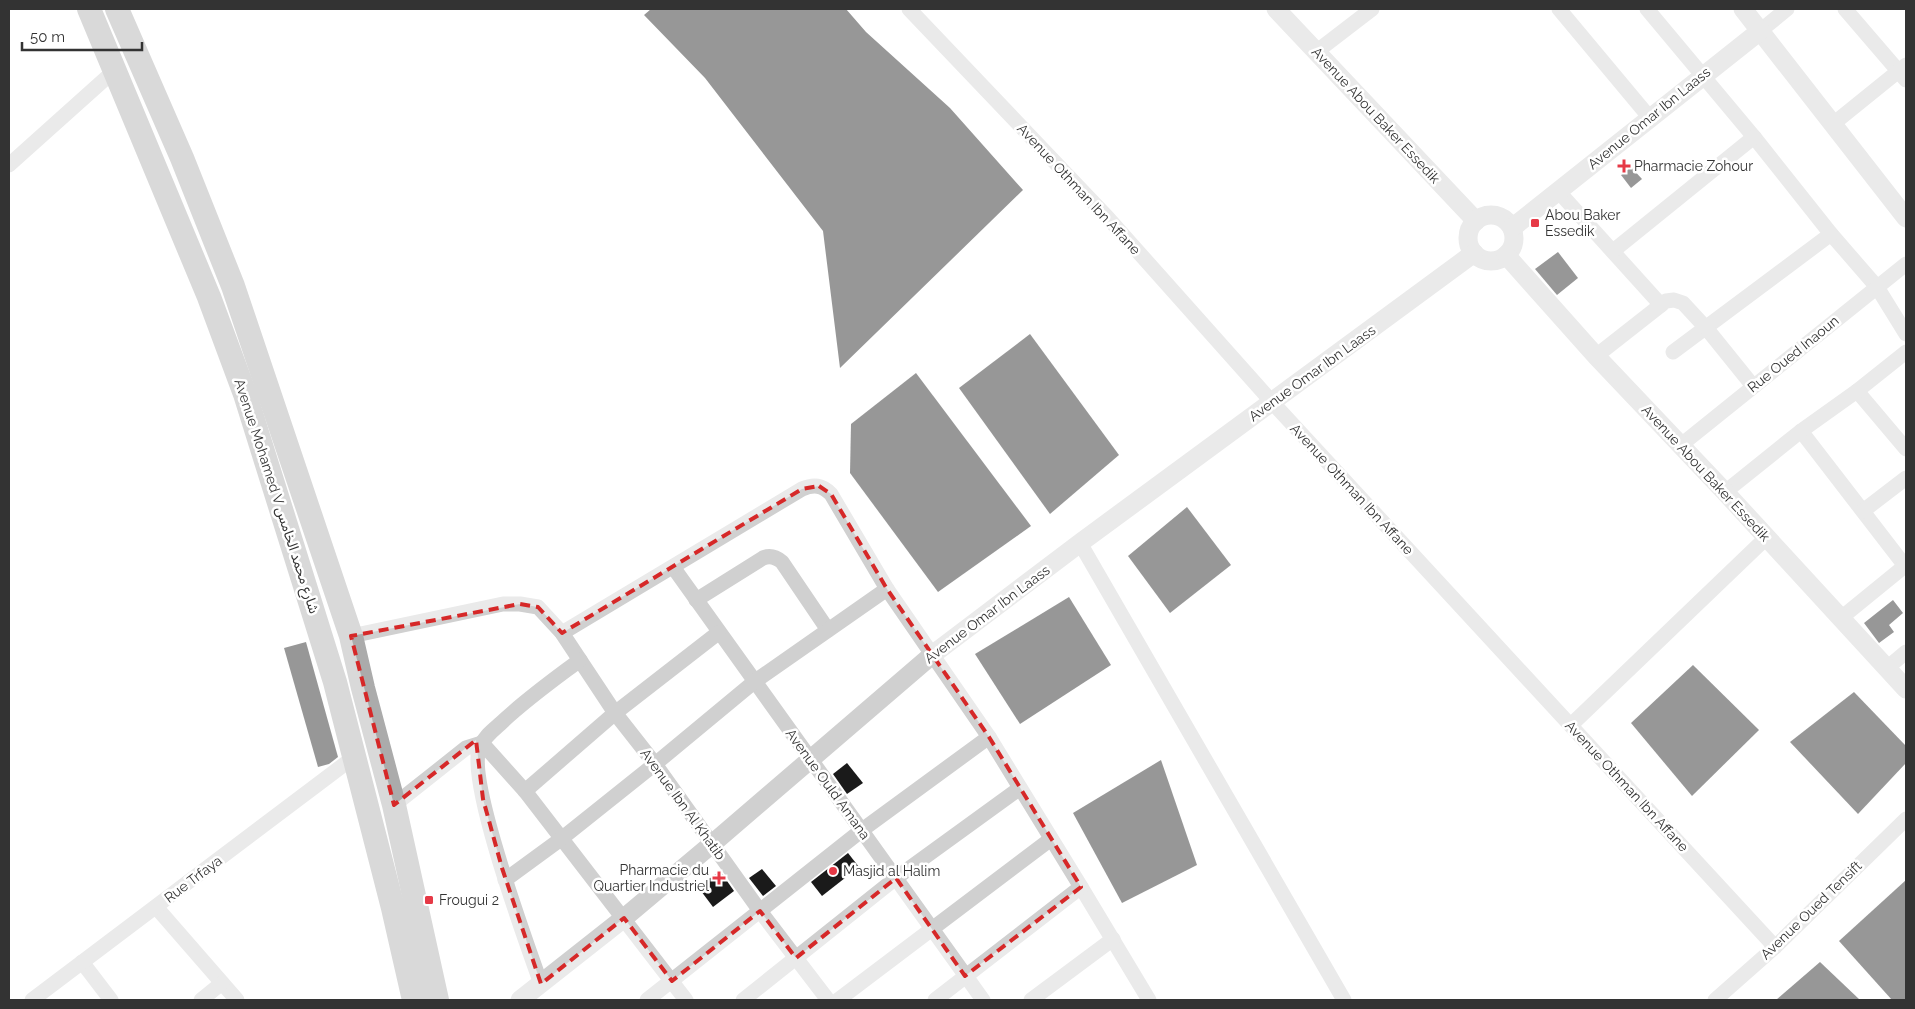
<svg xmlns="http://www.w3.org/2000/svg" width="1915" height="1009" font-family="Raleway,'Noto Sans Arabic',sans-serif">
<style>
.building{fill:#1a1a1a}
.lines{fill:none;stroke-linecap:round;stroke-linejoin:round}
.minor{stroke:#d0d0d0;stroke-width:15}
.tertiary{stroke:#d0d0d0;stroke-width:19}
.primary{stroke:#ababab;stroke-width:24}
.marked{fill:none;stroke:#d62828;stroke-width:4;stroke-dasharray:10 6;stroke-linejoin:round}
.poi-dot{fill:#e63946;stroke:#fff;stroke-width:2}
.labels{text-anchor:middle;stroke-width:5;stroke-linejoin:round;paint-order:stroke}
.street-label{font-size:14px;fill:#333;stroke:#fff}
.poi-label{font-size:14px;fill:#333;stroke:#fff;text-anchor:start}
</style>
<rect width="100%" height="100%" fill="#fff"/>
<g class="building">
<path d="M651 9H846L866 32 950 108 1023 190 840 368 823 231 705 78 644 15Z"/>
<path d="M1631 167 1642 179 1631 188 1621 175Z"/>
<path d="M1558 252 1578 278 1557 295 1535 269Z"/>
<path d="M1030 334 1119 455 1050 514 959 388Z"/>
<path d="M916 373 1031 526 938 592 850 473 851 424Z"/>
<path d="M1187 507 1231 565 1170 613 1128 556Z"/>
<path d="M1069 597 1111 665 1020 724 975 654Z"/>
<path d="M1893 600 1903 613 1889 625 1894 632 1879 643 1864 623Z"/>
<path d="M306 642 338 757 329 764 318 767 284 648Z"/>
<path d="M1693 665 1759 730 1692 796 1631 723Z"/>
<path d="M1854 692 1906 746V763L1858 814 1790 742Z"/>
<path d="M1161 760 1197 865 1122 903 1073 813Z"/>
<path d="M847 763 863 783 847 794 833 774Z"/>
<path d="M848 853 859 867 822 896 811 882Z"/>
<path d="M762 869 776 886 763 896 749 878Z"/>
<path d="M720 871 734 891 713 907 698 887Z"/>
<path d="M1906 880V1000H1892L1839 941Z"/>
<path d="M1820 962 1860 1000H1776Z"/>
</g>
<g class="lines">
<g class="minor">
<path d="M909 9 1108 218 1272 402 1775 947"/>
<path d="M1559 9 1650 118"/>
<path d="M1647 9 1754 137 1831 234 1877 287 1906 334"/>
<path d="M1845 9 1906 80"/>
<path d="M1760 31 1787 9"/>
<path d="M1316 52 1372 9"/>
<path d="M1833 124 1906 65"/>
<path d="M9 165 115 70"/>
<path d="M1558 191 1661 305"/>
<path d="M1613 251 1754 137"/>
<path d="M1673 352 1831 234"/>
<path d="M1596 356 1661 305 1666 301 1674 300 1683 303 1707 329 1753 386"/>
<path d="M1857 391 1906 449"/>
<path d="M1801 431 1905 566"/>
<path d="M1681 445 1906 264"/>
<path d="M1725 492 1801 431 1857 391 1906 352"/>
<path d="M1863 511 1906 478"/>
<path d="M1080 543 1344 1000"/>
<path d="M673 567 983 1000"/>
<path d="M696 600 763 558C770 555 776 557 782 562L828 630"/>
<path d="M1841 618 1906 565"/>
<path d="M562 633 802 489C814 484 822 485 831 494L887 589 989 737 1081 887 1149 1000"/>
<path d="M351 636 503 604H520L538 607 562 633 615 713 655 764 760 911 828 1000"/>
<path d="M1887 668 1906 652"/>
<path d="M1571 725 1766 538"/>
<path d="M525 791 615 713 718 633"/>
<path d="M394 805 466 748 482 743 525 791 686 1000"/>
<path d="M505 880 561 839 655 764 754 682 887 589"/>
<path d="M156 907 237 1000"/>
<path d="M82 962 111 1000"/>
<path d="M541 984C528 947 465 776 480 747 484 737 492 731 500 724 525 700 552 681 580 660"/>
<path d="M32 1000 354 757"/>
<path d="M201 1000 222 983"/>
<path d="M647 1000 862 830 989 737"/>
<path d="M743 1000 896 878 1020 788"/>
<path d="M838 1000 1051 839"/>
<path d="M935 1000 1081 887"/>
<path d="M1031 1000 1113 939"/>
<path d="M1715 1000 1775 947 1906 819"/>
</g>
<g class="tertiary">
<path d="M1276 9 1476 221"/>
<path d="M1743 9 1906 218"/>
<circle cx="1491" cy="238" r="23"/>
<path d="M1512 228 1760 31"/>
<path d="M1506 255 1596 356 1725 492 1906 689"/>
<path d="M520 1000 624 918 712 844 932 655 1080 543 1474 253"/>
</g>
<g class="primary">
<path d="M89 9 209 297 245 394 335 682 393 908 414 1000"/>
<path d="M117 9 182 158 233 286 351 636 363 688 394 805 437 1000"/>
</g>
</g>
<path d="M0 0H1915V1009H0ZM819 486 831 494 887 589 989 737 1081 887 965 976 896 878 796 958 760 911 672 981 624 918 541 984 502 868 483 799 476 740 394 805 351 636 520 604 538 607 562 633 802 489Z" fill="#fff" fill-opacity=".55" fill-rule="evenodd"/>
<path class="marked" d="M819 486 831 494 887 589 989 737 1081 887 965 976 896 878 796 958 760 911 672 981 624 918 541 984 502 868 483 799 476 740 394 805 351 636 520 604 538 607 562 633 802 489Z"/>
<g class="poi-dot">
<path d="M1621.5 158.5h5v5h5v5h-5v5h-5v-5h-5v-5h5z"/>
<rect x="1530" y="218" width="10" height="10" rx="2.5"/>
<circle cx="833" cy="871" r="5"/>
<path d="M716.5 870.5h5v5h5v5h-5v5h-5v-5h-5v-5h5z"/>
<rect x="424" y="895" width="10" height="10" rx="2.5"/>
</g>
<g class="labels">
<g class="street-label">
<text transform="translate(1376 115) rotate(47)" y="5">Avenue Abou Baker Essedik</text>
<text transform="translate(1649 118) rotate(-39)" y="5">Avenue Omar Ibn Laass</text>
<text transform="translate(1079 189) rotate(47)" y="5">Avenue Othman Ibn Affane</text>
<text transform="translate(1793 354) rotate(-39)" y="5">Rue Oued Inaoun</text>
<text transform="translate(1312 373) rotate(-36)" y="5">Avenue Omar Ibn Laass</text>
<text transform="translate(1706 473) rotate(47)" y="5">Avenue Abou Baker Essedik</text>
<text transform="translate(1352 489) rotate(47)" y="5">Avenue Othman Ibn Affane</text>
<text transform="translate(277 496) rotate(72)" y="5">Avenue Mohamed V شارع محمد الخامس</text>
<text transform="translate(987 614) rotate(-37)" y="5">Avenue Omar Ibn Laass</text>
<text transform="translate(828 784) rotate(54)" y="5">Avenue Ould Amana</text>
<text transform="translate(1627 786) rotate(47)" y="5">Avenue Othman Ibn Affane</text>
<text transform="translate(683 804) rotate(54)" y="5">Avenue Ibn Al Khatib</text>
<text transform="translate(193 879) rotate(-37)" y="5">Rue Trfaya</text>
<text transform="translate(1811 910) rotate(-44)" y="5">Avenue Oued Tensift</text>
</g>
<g class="poi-label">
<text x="1634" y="171">Pharmacie Zohour</text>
<text x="1545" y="220">Abou Baker<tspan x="1545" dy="16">Essedik</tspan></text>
<text x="709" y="875" text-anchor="end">Pharmacie du<tspan x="709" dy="16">Quartier Industriel</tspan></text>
<text x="843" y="876">Masjid al Halim</text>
<text x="439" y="905">Frougui 2</text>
</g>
</g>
<rect width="1915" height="1009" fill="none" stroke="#333333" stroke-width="20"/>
<path d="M22 42v8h120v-8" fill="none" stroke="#333333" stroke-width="2.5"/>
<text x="30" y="42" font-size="15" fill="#333333" stroke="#ffffff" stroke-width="4" paint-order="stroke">50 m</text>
</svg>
